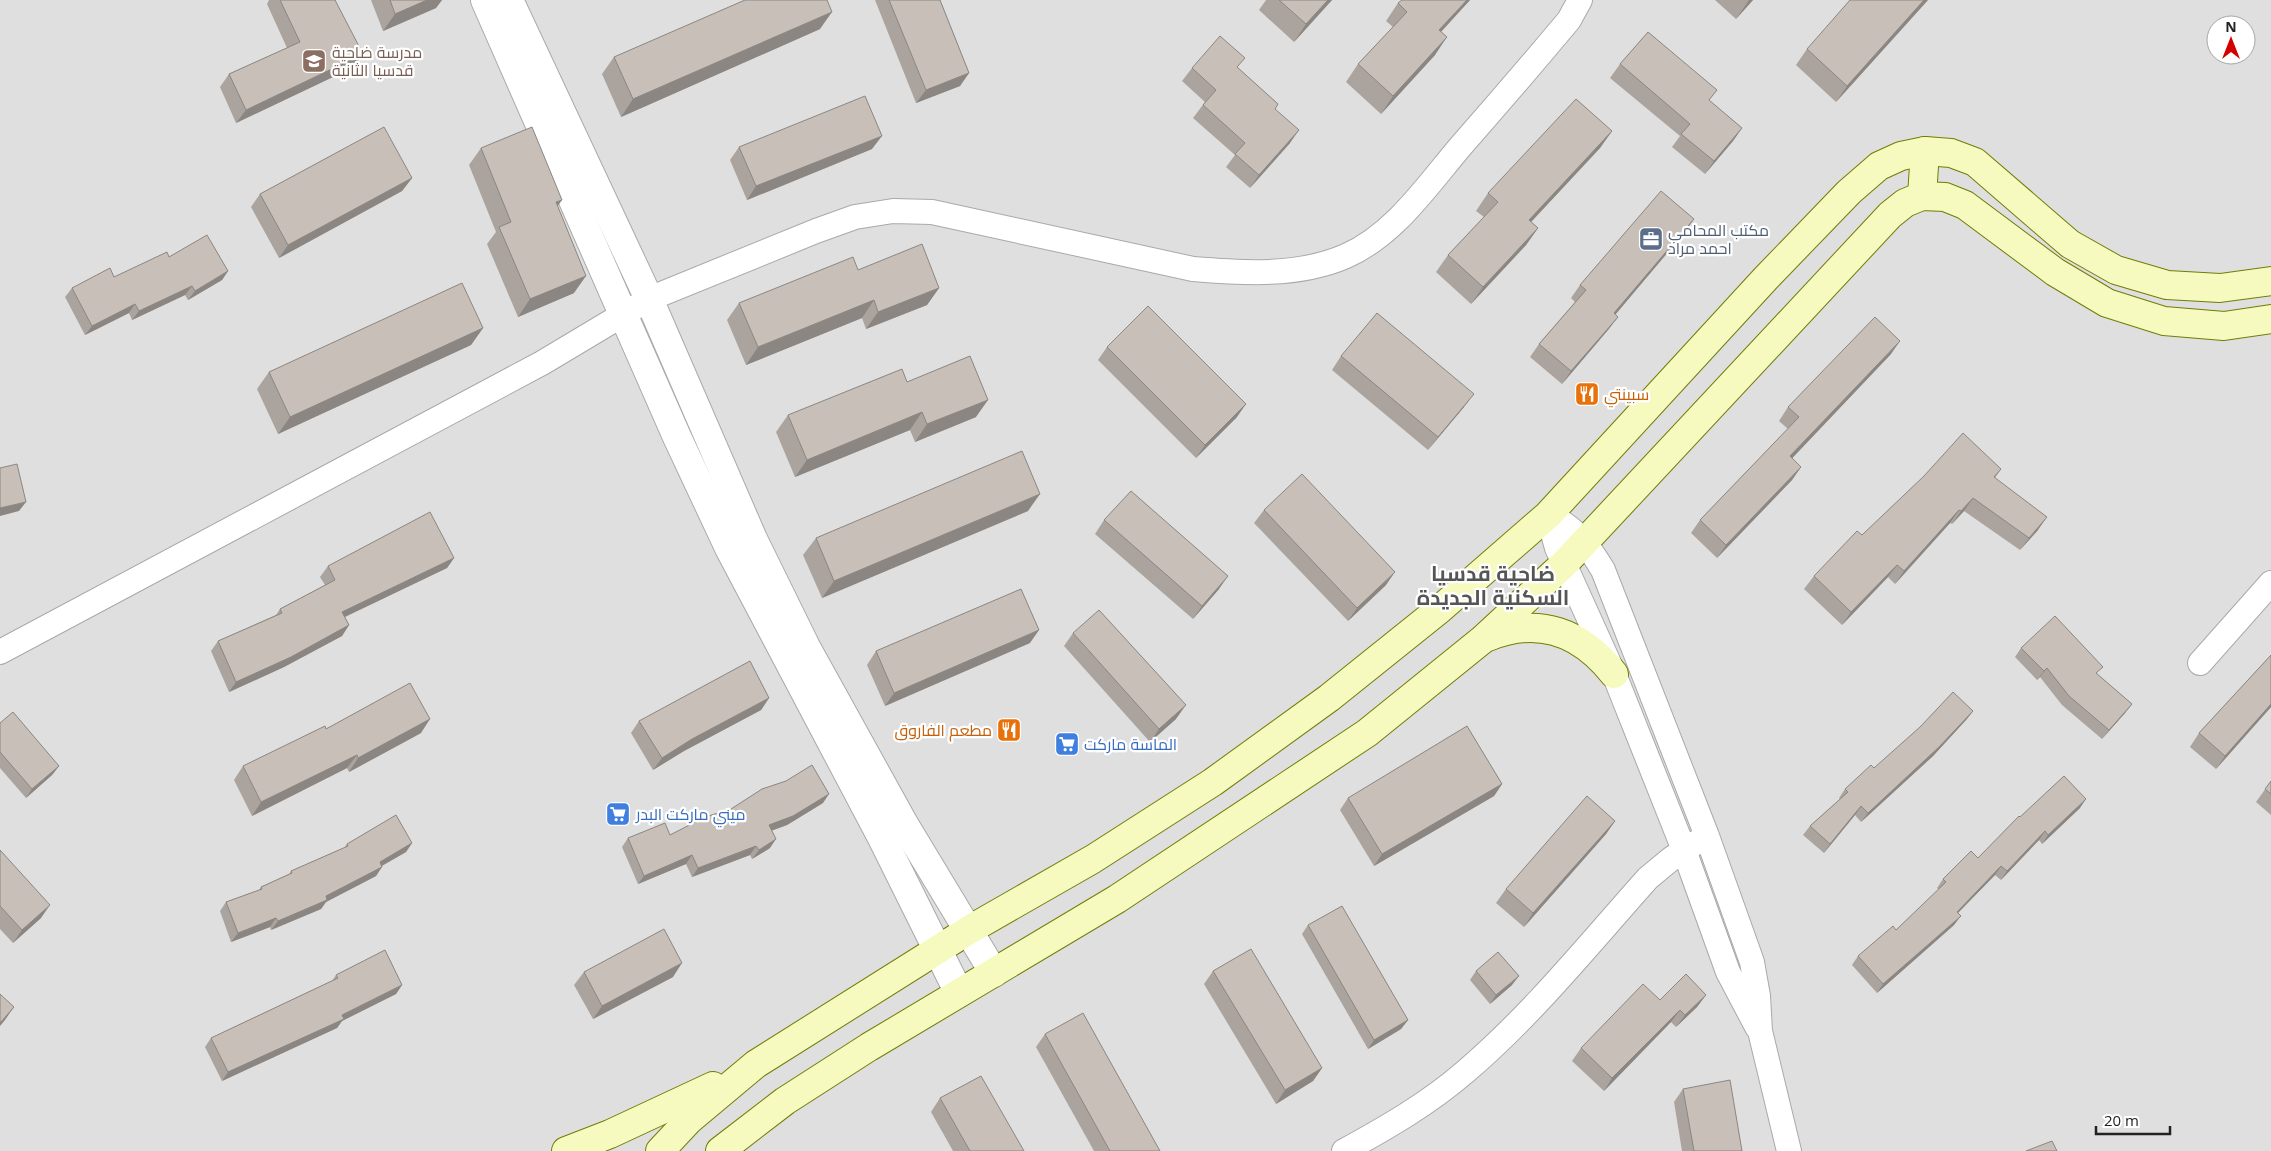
<svg xmlns="http://www.w3.org/2000/svg" width="2271" height="1151" font-family="'Open Sans',Cairo,sans-serif">
<style>
.residential{fill:#e0dfdf;fill-rule:evenodd}
.lines{fill:none;stroke-linecap:round;stroke-linejoin:round}
.minor-casing{stroke:#a9a9a9;stroke-width:26}
.tertiary-casing{stroke:#a9a9a9;stroke-width:30}
.secondary-casing{stroke:#707d05;stroke-width:30}
.minor{stroke:#fff;stroke-width:24}
.tertiary{stroke:#fff;stroke-width:28}
.secondary{stroke:#f7fabf;stroke-width:28}
.wall{fill:#aba49e}
.shaded-wall{fill:#8b8681}
.building{fill:#c7bfb8;stroke:#8b8681}
.labels{text-anchor:middle;stroke-width:4.5;stroke-linejoin:round;paint-order:stroke}
.education-label{font-size:16px;fill:#785e54;stroke:#fff;text-anchor:start}
.service-label{font-size:16px;fill:#4e5e75;stroke:#fff;text-anchor:start}
.food-label{font-size:16px;fill:#c56008;stroke:#fff;text-anchor:start}
.shop-label{font-size:16px;fill:#366cbe;stroke:#fff;text-anchor:start}
.district-label{font-size:21px;font-weight:bold;fill:#555;stroke:#fff}
</style>
<rect width="100%" height="100%" fill="#f2efe9"/>
<path class="residential" d="M0 0H2271V1151H0ZM2216 25H2246V55H2216Z"/>
<g class="lines">
<defs>
<g id="minor">
<path d="M1548 515C1575 527 1588 545 1603 570L1707 836 1752 962 1758 996 1760 1031 1789 1151"/>
<path d="M1548 515 1557 548 1614 674 1684 850 1728 972 1757 1027"/>
<path d="M0 652 542 363 649 299 816 231 855 217 893 211 932 212 1193 269C1243 273 1298 277 1346 256 1394 235 1427 186 1460 147 1497 105 1533 63 1569 20L1580 0"/>
<path d="M2200 663 2271 583"/>
<path d="M1344 1151C1386 1128 1428 1104 1465 1072 1532 1015 1589 944 1648 878L1671 859 1697 842"/>
</g>
<g id="tertiary">
<path d="M485 0 677 437 729 548 882 838 959 993"/>
<path d="M509 0 649 299 753 539 806 647 904 824 994 973"/>
</g>
<g id="secondary">
<path d="M1922 196 1925 151"/>
<path d="M1488 637C1539 616 1581 632 1614 674"/>
<path d="M566 1151 610 1134 713 1086"/>
<path d="M660 1151 689 1120 756 1064 969 930 1093 859 1213 782 1329 698 1440 609 1548 515 1766 278 1849 192 1879 166 1901 156 1925 151 1951 153 1975 162 2070 244 2116 270 2167 285 2220 288 2271 281"/>
<path d="M720 1151 785 1101 869 1047 1117 899 1367 733 1482 640 1564 564 1890 215 1905 203 1922 196 1945 197 1965 205 2055 272 2107 303 2164 321 2224 326 2271 319"/>
</g>
</defs>
<use href="#minor" class="minor-casing"/>
<use href="#tertiary" class="tertiary-casing"/>
<use href="#secondary" class="secondary-casing"/>
<use href="#minor" class="minor"/>
<use href="#tertiary" class="tertiary"/>
<use href="#secondary" class="secondary"/>
</g>
<g class="wall">
<path d="M269 0H335L354 67 236 123 220 87 229 74 287 48 267 4Z"/>
<path d="M371 0H442L436 8 383 31Z"/>
<path d="M875 0H940L969 73 960 86 916 103Z"/>
<path d="M1266 0H1332L1294 42 1259 10Z"/>
<path d="M1470 0 1441 32 1435 55 1381 114 1346 82 1358 64 1393 27 1386 21 1398 3Z"/>
<path d="M1715 0H1753L1736 19Z"/>
<path d="M1928 0 1836 102 1796 65 1807 49Z"/>
<path d="M820 29 621 117 602 74 614 57Z"/>
<path d="M1620 64 1709 101 1742 128 1733 141 1705 174 1672 147 1680 136 1610 78Z"/>
<path d="M1192 68H1238L1278 104 1275 109 1290 143 1250 188 1226 167 1235 155 1193 118 1205 102 1182 81Z"/>
<path d="M1612 131 1600 148 1531 222 1538 228 1526 245 1471 304 1436 272 1448 255 1484 217 1476 211 1488 193Z"/>
<path d="M739 147 872 149 747 200 730 160Z"/>
<path d="M481 148 557 207 574 293 518 317 487 244 496 232 469 165Z"/>
<path d="M412 178 402 191 279 258 251 207 260 194Z"/>
<path d="M1694 219 1685 232 1615 314 1618 317 1608 330 1562 384 1530 357 1539 344 1575 302 1571 298 1580 285Z"/>
<path d="M169 257 228 271 222 280 188 300 185 295 132 320 129 313 85 335 65 297 72 288 114 277Z"/>
<path d="M858 270 939 288 927 305 866 329 862 318 746 365 727 320 739 303Z"/>
<path d="M483 328 471 345 278 434 257 389 269 372Z"/>
<path d="M1107 347 1237 417 1196 458 1098 360Z"/>
<path d="M1891 354 1792 458 1801 467 1792 480 1717 558 1691 533 1700 520 1788 429 1779 421 1788 407Z"/>
<path d="M1341 356 1464 407 1428 450 1332 370Z"/>
<path d="M907 382 976 417 915 442 910 430 795 477 776 432 788 415Z"/>
<path d="M2001 469 1995 478 2038 530 2020 550 1964 511 1952 524 1950 523 1895 584 1888 577 1842 625 1804 589 1814 576 1862 535Z"/>
<path d="M1264 510 1386 585 1348 621 1254 523Z"/>
<path d="M1028 511 822 598 803 555 816 538Z"/>
<path d="M1104 520 1219 589 1193 619 1095 534Z"/>
<path d="M454 558 447 568 345 617 349 625 342 636 284 667 229 692 211 651 218 641 276 615 280 609 325 585 320 577 328 566Z"/>
<path d="M1073 633 1176 719 1150 742 1064 646Z"/>
<path d="M1030 643 885 706 867 665 876 651Z"/>
<path d="M2021 648 2098 675 2132 704 2125 713 2102 739 2062 705 2040 677 2037 680 2015 657Z"/>
<path d="M2271 655V707L2216 769 2190 747 2199 733Z"/>
<path d="M769 698 761 710 684 751 653 770 631 733 639 721Z"/>
<path d="M1973 711 1966 720 1933 756 1861 822 1855 815 1824 853 1803 835 1810 826 1840 799 1839 798 1845 789 1874 768Z"/>
<path d="M0 723 59 766 52 775 26 798 0 768Z"/>
<path d="M326 729 421 733 349 772 347 768 252 816 234 780 243 766Z"/>
<path d="M2271 781V815L2256 802Z"/>
<path d="M1502 784 1494 796 1374 866 1340 810 1348 798Z"/>
<path d="M823 803 787 825 772 830 770 848 752 859 750 855 692 877 686 864 638 884 622 847 628 838 670 835Z"/>
<path d="M2080 808 2042 844 2039 840 2001 880 1995 875 1958 913 1954 925 1877 993 1852 965 1858 956 1896 930 1939 890 1937 888 1943 879 1978 858 2020 817Z"/>
<path d="M1615 821 1606 834 1524 927 1496 903 1506 889Z"/>
<path d="M412 843 406 852 382 866 376 876 326 902 321 909 271 930 270 927 231 942 220 911 226 902 259 890 261 887 289 874 291 871 344 848 347 844Z"/>
<path d="M0 850 41 918 13 943 0 929Z"/>
<path d="M1308 925 1408 1020 1401 1029 1368 1049 1302 934Z"/>
<path d="M1213 971 1322 1068 1313 1081 1276 1104 1204 984Z"/>
<path d="M1476 971 1512 985 1490 1004 1470 980Z"/>
<path d="M584 972 673 977 593 1019 574 985Z"/>
<path d="M336 975 402 985 396 994 342 1021 337 1028 222 1081 205 1047 211 1038 332 981Z"/>
<path d="M1706 995 1697 1007 1676 1027 1671 1022 1604 1091 1572 1061 1581 1048 1660 1000Z"/>
<path d="M1045 1034 1160 1151H1094L1036 1047Z"/>
<path d="M1683 1089 1742 1151H1682L1674 1102Z"/>
<path d="M940 1098 1024 1151H953L931 1112Z"/>
</g>
<g class="shaded-wall">
<path d="M427 0H442L436 8 383 31 395 14Z"/>
<path d="M1328 0H1332L1294 42 1306 24Z"/>
<path d="M1467 0H1470L1427 47 1439 30Z"/>
<path d="M1749 0H1753L1736 19Z"/>
<path d="M1924 0H1928L1836 102 1847 86Z"/>
<path d="M832 12 820 29 621 117 633 99Z"/>
<path d="M1447 37 1435 55 1381 114 1393 96Z"/>
<path d="M363 54 354 67 236 123 246 110Z"/>
<path d="M969 73 960 86 916 103 926 90Z"/>
<path d="M1742 128 1733 141 1705 174 1714 161Z"/>
<path d="M1299 130 1290 143 1250 188 1259 175Z"/>
<path d="M1612 131 1600 148 1517 237 1529 220Z"/>
<path d="M882 136 872 149 747 200 756 186Z"/>
<path d="M412 178 402 191 279 258 288 245Z"/>
<path d="M562 200 550 217 556 202Z"/>
<path d="M1694 219 1685 232 1605 327 1614 313Z"/>
<path d="M1538 228 1526 245 1471 304 1483 287Z"/>
<path d="M228 271 222 280 188 300 195 291Z"/>
<path d="M586 276 574 293 518 317 530 299Z"/>
<path d="M192 286 185 295 132 320 139 311Z"/>
<path d="M939 288 927 305 866 329 878 312Z"/>
<path d="M874 300 862 318 746 365 758 347Z"/>
<path d="M135 304 129 313 85 335 92 326Z"/>
<path d="M1618 317 1608 330 1562 384 1571 371Z"/>
<path d="M483 328 471 345 278 434 290 417Z"/>
<path d="M1900 341 1891 354 1781 470 1790 456Z"/>
<path d="M1474 394 1464 407 1428 450 1438 437Z"/>
<path d="M988 400 976 417 915 442 927 424Z"/>
<path d="M1246 404 1237 417 1196 458 1205 445Z"/>
<path d="M922 412 910 430 795 477 807 460Z"/>
<path d="M1801 467 1792 480 1717 558 1726 545Z"/>
<path d="M1040 494 1028 511 822 598 834 581Z"/>
<path d="M1973 498 1964 511 1952 524 1961 511Z"/>
<path d="M26 502 19 511 0 516V508Z"/>
<path d="M1959 510 1950 523 1895 584 1904 571Z"/>
<path d="M2047 517 2038 530 2020 550 2029 538Z"/>
<path d="M454 558 447 568 334 622 342 612Z"/>
<path d="M1897 565 1888 577 1842 625 1851 612Z"/>
<path d="M1395 572 1386 585 1348 621 1357 608Z"/>
<path d="M1228 576 1219 589 1193 619 1202 606Z"/>
<path d="M349 625 342 636 284 667 229 692 236 682Z"/>
<path d="M1039 630 1030 643 885 706 894 693Z"/>
<path d="M2047 668 2040 677 2037 680 2044 671Z"/>
<path d="M769 698 761 710 684 751 653 770 662 758 692 739Z"/>
<path d="M2132 704 2125 713 2102 739 2109 730Z"/>
<path d="M2271 704V707L2216 769 2225 756Z"/>
<path d="M1186 705 1176 719 1150 742 1159 729Z"/>
<path d="M1973 711 1966 720 1933 756 1861 822 1868 813Z"/>
<path d="M430 719 421 733 349 772 358 758Z"/>
<path d="M357 755 347 768 252 816 261 802Z"/>
<path d="M59 766 52 775 26 798 32 789Z"/>
<path d="M1502 784 1494 796 1374 866 1382 854Z"/>
<path d="M829 794 823 803 787 825 763 834 769 825Z"/>
<path d="M2086 799 2080 808 2042 844 2048 835Z"/>
<path d="M1861 806 1855 815 1824 853 1830 844Z"/>
<path d="M1615 821 1606 834 1524 927 1533 913Z"/>
<path d="M2045 831 2039 840 2001 880 2007 871Z"/>
<path d="M776 839 770 848 752 859 759 850Z"/>
<path d="M412 843 406 852 376 869 382 867 376 876 326 902 321 909 271 930 278 921 326 896 380 862Z"/>
<path d="M756 846 750 855 692 877 698 868Z"/>
<path d="M692 855 686 864 638 884 644 876Z"/>
<path d="M2001 866 1995 875 1950 921 1957 912Z"/>
<path d="M50 905 41 918 13 943 22 930Z"/>
<path d="M1961 916 1954 925 1877 993 1883 984Z"/>
<path d="M276 918 270 927 231 942 238 933Z"/>
<path d="M682 963 673 977 593 1019 602 1006Z"/>
<path d="M1519 976 1512 985 1490 1004 1496 995Z"/>
<path d="M402 985 396 994 342 1021 337 1028 222 1081 228 1072Z"/>
<path d="M1706 995 1697 1007 1676 1027 1685 1015Z"/>
<path d="M14 1007 5 1020 0 1026V1023Z"/>
<path d="M1680 1010 1671 1022 1604 1091 1612 1078Z"/>
<path d="M1408 1020 1401 1029 1368 1049 1374 1040Z"/>
<path d="M1322 1068 1313 1081 1276 1104 1285 1090Z"/>
</g>
<g class="building">
<path d="M280 0H335L363 54 246 110 229 74 300 42Z"/>
<path d="M390 0H427L395 14Z"/>
<path d="M745 0H827L832 12 633 99 614 57Z"/>
<path d="M889 0H940L969 73 926 90Z"/>
<path d="M1279 0H1328L1306 24Z"/>
<path d="M1402 0H1467L1439 30 1447 37 1393 96 1358 64 1407 12 1398 3Z"/>
<path d="M1850 0H1924L1847 86 1807 49Z"/>
<path d="M1648 32 1717 90 1709 100 1742 128 1714 161 1681 134 1690 124 1620 64Z"/>
<path d="M1220 36 1245 58 1237 67 1278 104 1275 109 1299 130 1259 175 1235 154 1245 143 1203 105 1216 90 1192 68Z"/>
<path d="M865 96 882 136 756 186 739 147Z"/>
<path d="M1576 99 1612 131 1529 220 1538 228 1483 287 1448 255 1498 202 1488 193Z"/>
<path d="M384 127 412 178 288 245 260 194Z"/>
<path d="M532 127 562 200 556 202 586 276 530 299 499 227 511 222 481 148Z"/>
<path d="M1661 191 1694 219 1614 313 1618 317 1571 371 1539 344 1586 290 1580 285Z"/>
<path d="M207 235 228 271 195 291 192 286 139 311 135 304 92 326 72 288 110 268 114 277 167 252 169 257Z"/>
<path d="M922 244 939 288 878 312 874 300 758 347 739 303 853 257 858 270Z"/>
<path d="M462 283 483 328 290 417 269 372Z"/>
<path d="M1148 306 1246 404 1205 445 1107 347Z"/>
<path d="M1377 313 1474 394 1438 437 1341 356Z"/>
<path d="M1875 317 1900 341 1790 456 1801 467 1726 545 1700 520 1799 417 1788 407Z"/>
<path d="M970 356 988 400 927 424 922 412 807 460 788 415 902 369 907 382Z"/>
<path d="M1963 433 2001 469 1994 477 2047 517 2029 538 1973 498 1961 511 1959 510 1904 571 1897 565 1851 612 1814 576 1857 531 1862 535 1924 476Z"/>
<path d="M1022 451 1040 494 834 581 816 538Z"/>
<path d="M17 464 26 502 0 508V468Z"/>
<path d="M1302 474 1395 572 1357 608 1264 510Z"/>
<path d="M1131 491 1228 576 1202 606 1104 520Z"/>
<path d="M430 512 454 558 342 612 349 625 291 657 236 682 218 641 282 613 280 609 335 580 328 566Z"/>
<path d="M1021 589 1039 630 894 693 876 651Z"/>
<path d="M1099 610 1186 705 1159 729 1073 633Z"/>
<path d="M2055 616 2103 667 2096 673 2132 704 2109 730 2069 696 2047 668 2044 671 2021 648Z"/>
<path d="M2271 655V704L2225 756 2199 733Z"/>
<path d="M750 661 769 698 692 739 662 758 639 721Z"/>
<path d="M410 683 430 719 358 758 357 755 261 802 243 766 325 726 326 729Z"/>
<path d="M1953 692 1973 711 1939 747 1868 813 1861 806 1830 844 1810 826 1848 792 1845 789 1871 765 1874 768 1920 727Z"/>
<path d="M13 712 59 766 32 789 0 752V723Z"/>
<path d="M1467 726 1502 784 1382 854 1348 798Z"/>
<path d="M812 765 829 794 793 816 769 825 776 839 759 850 756 846 698 868 692 855 644 876 628 838 665 823 670 835 705 817 731 809 762 789 786 781Z"/>
<path d="M2064 776 2086 799 2048 835 2045 831 2007 871 2001 866 1957 912 1961 916 1883 984 1858 956 1893 926 1896 930 1946 882 1943 879 1971 851 1978 858 2019 816 2020 817Z"/>
<path d="M2271 781V794L2265 789Z"/>
<path d="M1587 796 1615 821 1533 913 1506 889Z"/>
<path d="M396 815 412 843 380 862 382 867 326 896 327 900 278 921 276 918 238 933 226 902 262 889 261 887 292 873 291 871 348 846 347 844Z"/>
<path d="M0 850 50 905 22 930 0 906Z"/>
<path d="M1342 906 1408 1020 1374 1040 1308 925Z"/>
<path d="M664 929 682 963 602 1006 584 972Z"/>
<path d="M1251 949 1322 1068 1285 1090 1213 971Z"/>
<path d="M385 950 402 985 342 1015 344 1019 228 1072 211 1038 338 978 336 975Z"/>
<path d="M1498 952 1519 976 1496 995 1476 971Z"/>
<path d="M1686 974 1706 995 1685 1015 1680 1010 1612 1078 1581 1048 1643 984 1660 1000Z"/>
<path d="M0 994 14 1007 0 1023Z"/>
<path d="M1083 1013 1160 1151H1110L1045 1034Z"/>
<path d="M981 1076 1024 1151H970L940 1098Z"/>
<path d="M1730 1080 1742 1151H1694L1683 1089Z"/>
<path d="M2052 1141 2057 1151H2026Z"/>
</g>
<defs>
<symbol id="school-square" viewBox="-11 -11 22 22"><rect x="-9" y="-9" width="18" height="18" rx="4" fill="#8d6e63" stroke="#fff"/><path d="M0-5L7-2L0 1L-7-2ZM-4 1L0 2.5L4 1V4Q0 6-4 4Z" fill="#fff"/></symbol>
<symbol id="office-square" viewBox="-11 -11 22 22"><rect x="-9" y="-9" width="18" height="18" rx="4" fill="#5c6f8a" stroke="#fff"/><path d="M-6-3h4V-5.5h4V-3h4V5H-6ZM-1-4.5V-3h2v-1.5ZM-6 0V1H6V0Z" fill="#fff"/></symbol>
<symbol id="restaurant-square" viewBox="-11 -11 22 22"><rect x="-9" y="-9" width="18" height="18" rx="4" fill="#e8710a" stroke="#fff"/><path d="M-5-6h1v4h1v-4h1v4h1v-4h1v5L-1.5 .5V6h-2V.5L-5-1ZM5-6V6H3V1.5H1.5Q1.5-4 5-6Z" fill="#fff"/></symbol>
<symbol id="supermarket-square" viewBox="-11 -11 22 22"><rect x="-9" y="-9" width="18" height="18" rx="4" fill="#3f7fe0" stroke="#fff"/><path d="M-6-5.5h2.5l.6 2H6L4.5 2H-2.5L-4.4-4H-6ZM-1.5 3.2a1.3 1.3 0 1 0 .1 0ZM3 3.2a1.3 1.3 0 1 0 .1 0Z" fill="#fff"/></symbol>
</defs>
<g fill-rule="evenodd">
<use href="#school-square" x="300" y="47" width="28" height="28"/>
<use href="#office-square" x="1637" y="225" width="28" height="28"/>
<use href="#restaurant-square" x="1573" y="380" width="28" height="28"/>
<use href="#restaurant-square" x="995" y="716" width="28" height="28"/>
<use href="#supermarket-square" x="1053" y="730" width="28" height="28"/>
<use href="#supermarket-square" x="604" y="800" width="28" height="28"/>
</g>
<g class="labels">
<g class="education-label">
<text x="332" y="58">مدرسة ضاحية<tspan x="332" dy="18">قدسيا الثانية</tspan></text>
</g>
<g class="service-label">
<text x="1668" y="236">مكتب المحامي<tspan x="1668" dy="18">احمد مراد</tspan></text>
</g>
<g class="food-label">
<text x="1604" y="400">سبينتي</text>
<text x="992" y="736" text-anchor="end">مطعم الفاروق</text>
</g>
<g class="shop-label">
<text x="1084" y="750">الماسة ماركت</text>
<text x="636" y="820">ميني ماركت البدر</text>
</g>
<g class="district-label">
<text x="1493" y="581">ضاحية قدسيا<tspan x="1493" dy="24">السكنية الجديدة</tspan></text>
</g>
</g>
<g transform="translate(2231 40)"><circle r="24" fill="#ffffff" stroke="#a7a7a7"/>
<path d="M0-4L9 19L0 12L-9 19Z" fill="#d40000"/>
<text y="-8" font-size="14" font-weight="bold" text-anchor="middle" fill="#222222">N</text>
</g>
<path d="M2096 1126v8h74v-8" fill="none" stroke="#222222" stroke-width="2.5"/>
<text x="2104" y="1126" font-size="15" fill="#222222" stroke="#ffffff" stroke-width="4" paint-order="stroke">20 m</text>
</svg>
